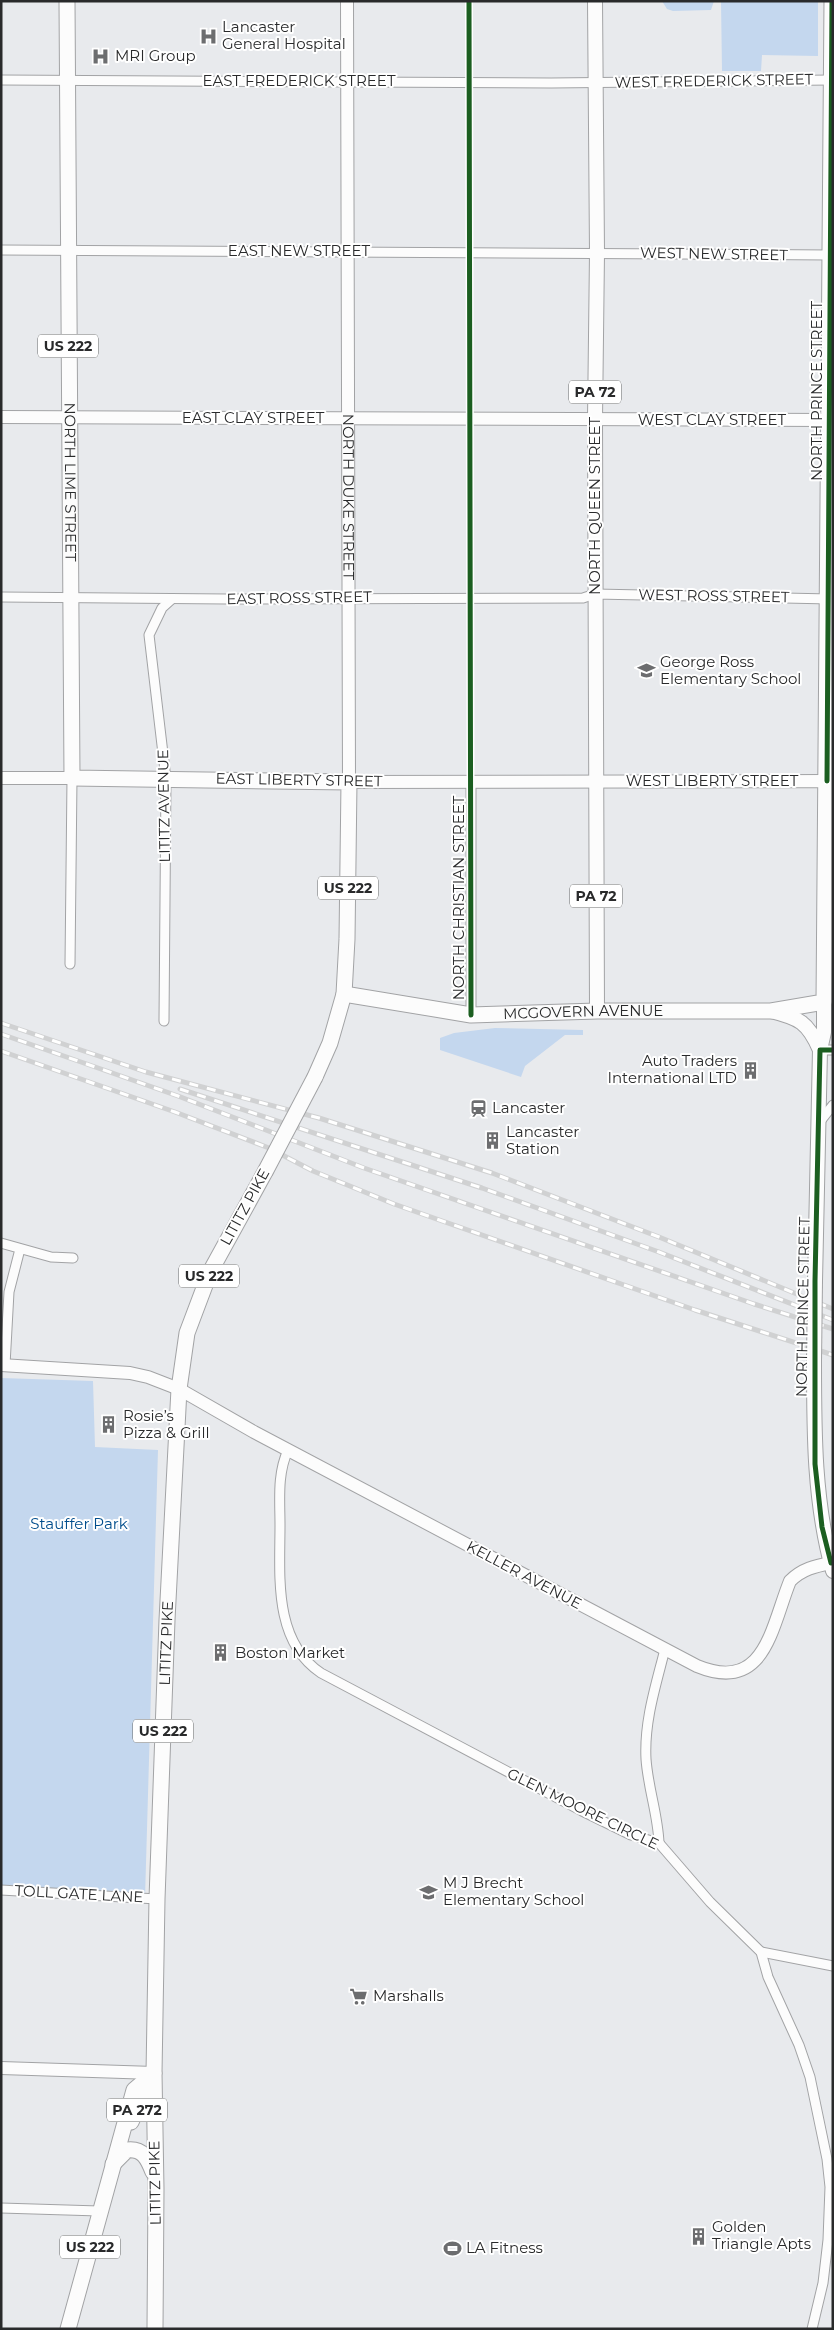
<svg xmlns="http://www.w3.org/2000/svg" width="834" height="2330" font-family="Montserrat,sans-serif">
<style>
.green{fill:#c4d7ee}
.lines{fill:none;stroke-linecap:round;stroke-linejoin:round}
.street-casing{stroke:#a2a3a5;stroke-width:11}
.secondary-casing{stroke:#a2a3a5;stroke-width:14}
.primary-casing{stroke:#a2a3a5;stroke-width:16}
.highway-casing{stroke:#a2a3a5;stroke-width:17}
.street{stroke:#fcfcfc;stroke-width:9}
.secondary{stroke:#fcfcfc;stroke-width:12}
.primary{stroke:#fcfcfc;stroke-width:14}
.highway{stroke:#fcfcfc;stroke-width:15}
.rail-casing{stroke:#d0d1d2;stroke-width:5}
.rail{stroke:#fff;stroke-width:3;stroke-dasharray:9;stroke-linecap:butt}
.primary-bridge-casing{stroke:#a2a3a5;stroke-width:16;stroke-linecap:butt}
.highway-bridge-casing{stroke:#a2a3a5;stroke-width:17;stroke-linecap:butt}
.primary-bridge{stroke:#fcfcfc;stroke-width:14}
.highway-bridge{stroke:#fcfcfc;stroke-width:15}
.cycleway-casing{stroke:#fff;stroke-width:8}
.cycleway{stroke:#1b5e20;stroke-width:5}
.labels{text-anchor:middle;stroke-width:4;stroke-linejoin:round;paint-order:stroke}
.shield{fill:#fff;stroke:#696a6b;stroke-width:1}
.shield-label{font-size:14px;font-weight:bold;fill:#292a2b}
.poi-label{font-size:15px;fill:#292a2b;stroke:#fff;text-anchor:start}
.street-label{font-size:15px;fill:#292a2b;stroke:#fff}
.park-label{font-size:15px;fill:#004d8c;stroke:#fff}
</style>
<rect width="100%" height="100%" fill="#e8eaed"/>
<g class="green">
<path d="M662 1H714L711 10 673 11 667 9Z"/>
<path d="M721 1H818V56L762 55 761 71H722Z"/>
<path d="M495 1028 583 1030V1035H565L525 1066 521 1077 440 1050V1038L454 1033Z"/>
<path d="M1 1378 93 1381 95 1447 158 1450 145 1898 1 1890Z"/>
</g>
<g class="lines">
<defs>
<g id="street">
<path d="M1 80 551 83 831 80"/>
<path d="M1 250 830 255"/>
<path d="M1 597 227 599 583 598 595 594 830 599"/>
<path d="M70 964 72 778"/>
<path d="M471 1015V781"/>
<path d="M164 1021 166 779 149 635 162 608 172 599"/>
<path d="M820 1050H833"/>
<path d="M818 1124 833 1105"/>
<path d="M1 1243 51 1257 73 1258"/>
<path d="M5 1365 9 1292 20 1249"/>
<path d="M288 1450C277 1474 280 1500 280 1525 280 1576 273 1641 321 1673L582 1811 631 1835 659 1843 710 1902 761 1952 768 1977 799 2045 810 2077 827 2159 830 2187 828 2240 823 2283 812 2329"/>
<path d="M659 1843C658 1815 648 1788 646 1759 644 1721 656 1685 665 1649"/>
<path d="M1 1890 157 1899"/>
<path d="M761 1952 833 1966"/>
<path d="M1 2208 99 2211"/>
</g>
<g id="secondary">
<path id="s1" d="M347 1 349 782 827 781 833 783"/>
<path d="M1 417 829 420"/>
<path d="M1 778H72"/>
<path d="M1 1365 130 1373 148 1377 179 1389 254 1432 697 1666C765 1694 771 1628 790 1581 802 1569 815 1566 831 1563"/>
<path d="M1 2068 154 2073"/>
</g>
<g id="primary">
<path d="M595 1 597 253 595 420 597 1011"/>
<path d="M771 1011C799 1018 808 1022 820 1050"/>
<path d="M815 1281 820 1050 824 1032V1002"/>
<path d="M814 1361C814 1433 814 1502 833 1571"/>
</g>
<g id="highway">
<path id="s2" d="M67 1 72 778 349 782 347 939 344 994 330 1043 315 1077"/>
<path id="s3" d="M344 994 471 1015 597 1011H771L824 1002 832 1"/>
<path d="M131 2122 151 2079"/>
<path d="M113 2164 127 2150C143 2148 148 2159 153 2172"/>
<path d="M68 2329 134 2090 154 2073"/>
<path id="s4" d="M155 2329 156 2189 154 2073 157 1899 167 1620 179 1389 187 1333 210 1272 265 1172"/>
</g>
</defs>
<use href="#street" class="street-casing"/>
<use href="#secondary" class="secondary-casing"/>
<use href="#primary" class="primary-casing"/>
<use href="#highway" class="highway-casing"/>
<use href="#street" class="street"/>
<use href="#secondary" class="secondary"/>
<use href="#primary" class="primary"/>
<use href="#highway" class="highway"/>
<defs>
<g id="rail">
<path d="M1 1023 146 1072 319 1118 492 1173 659 1237 833 1309"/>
<path d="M1 1034 178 1096 364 1168 754 1304 833 1329"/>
<path d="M1 1051 175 1112 269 1148 313 1171 394 1204 695 1310 833 1355"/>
<path d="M180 1089 482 1188 659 1252 833 1320"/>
</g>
</defs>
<use href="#rail" class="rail-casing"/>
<use href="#rail" class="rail"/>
<defs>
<path id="primary-bridge" d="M814 1361 815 1281"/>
<path id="highway-bridge" d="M265 1172 315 1077"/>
</defs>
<use href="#primary-bridge" class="primary-bridge-casing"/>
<use href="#highway-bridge" class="highway-bridge-casing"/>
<use href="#primary-bridge" class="primary-bridge"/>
<use href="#highway-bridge" class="highway-bridge"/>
<defs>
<g id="cycleway">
<path d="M469 1 471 1015"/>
<path d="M827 781 832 1"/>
<path d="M831 1563 822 1527 815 1464V1281L820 1050H833"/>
</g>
</defs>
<use href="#cycleway" class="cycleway-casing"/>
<use href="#cycleway" class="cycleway"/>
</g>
<defs>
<symbol id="hospital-bare" viewBox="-9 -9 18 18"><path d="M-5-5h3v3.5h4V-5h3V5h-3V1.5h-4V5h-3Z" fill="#6c6d6f" stroke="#fff" stroke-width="2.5" paint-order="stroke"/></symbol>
<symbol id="school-bare" viewBox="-9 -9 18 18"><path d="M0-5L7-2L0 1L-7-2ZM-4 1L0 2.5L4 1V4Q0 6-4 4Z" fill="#6c6d6f" stroke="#fff" stroke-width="2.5" paint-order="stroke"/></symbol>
<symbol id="building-bare" viewBox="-9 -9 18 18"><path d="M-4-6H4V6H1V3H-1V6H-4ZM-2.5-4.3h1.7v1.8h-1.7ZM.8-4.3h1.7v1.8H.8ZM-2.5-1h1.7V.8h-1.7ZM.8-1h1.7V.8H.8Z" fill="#6c6d6f" stroke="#fff" stroke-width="2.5" paint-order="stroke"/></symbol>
<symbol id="station-bare" viewBox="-9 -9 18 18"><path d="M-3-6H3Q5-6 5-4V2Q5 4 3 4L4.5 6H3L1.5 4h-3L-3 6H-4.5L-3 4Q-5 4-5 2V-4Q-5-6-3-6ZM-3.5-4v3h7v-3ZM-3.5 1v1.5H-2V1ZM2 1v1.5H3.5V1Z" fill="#6c6d6f" stroke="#fff" stroke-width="2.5" paint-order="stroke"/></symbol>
<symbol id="supermarket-bare" viewBox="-9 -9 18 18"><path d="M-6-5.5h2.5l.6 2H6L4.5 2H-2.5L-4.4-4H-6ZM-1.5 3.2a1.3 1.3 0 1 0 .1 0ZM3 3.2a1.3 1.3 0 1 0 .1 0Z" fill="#6c6d6f" stroke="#fff" stroke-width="2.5" paint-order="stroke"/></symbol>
<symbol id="stadium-bare" viewBox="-9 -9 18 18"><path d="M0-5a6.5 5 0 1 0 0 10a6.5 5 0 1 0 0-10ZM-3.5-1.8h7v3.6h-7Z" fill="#6c6d6f" stroke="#fff" stroke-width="2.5" paint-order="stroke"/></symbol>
</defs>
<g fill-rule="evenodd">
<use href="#hospital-bare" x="196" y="24" width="25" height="25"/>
<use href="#hospital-bare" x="88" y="44" width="25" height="25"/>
<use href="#school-bare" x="634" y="658" width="25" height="25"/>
<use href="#building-bare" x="738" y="1058" width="25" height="25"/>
<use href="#station-bare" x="466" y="1096" width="25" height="25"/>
<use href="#building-bare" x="480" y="1128" width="25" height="25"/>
<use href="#building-bare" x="96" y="1412" width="25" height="25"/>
<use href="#building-bare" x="208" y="1640" width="25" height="25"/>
<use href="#school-bare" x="416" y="1880" width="25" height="25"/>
<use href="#supermarket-bare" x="346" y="1984" width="25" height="25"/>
<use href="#building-bare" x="686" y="2224" width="25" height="25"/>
<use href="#stadium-bare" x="440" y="2236" width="25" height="25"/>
</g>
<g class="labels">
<g class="shield">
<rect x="38" y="334.5" width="60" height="23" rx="4"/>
<rect x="569" y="380.5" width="52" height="23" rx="4"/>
<rect x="318" y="876.5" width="60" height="23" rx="4"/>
<rect x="570" y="884.5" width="52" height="23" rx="4"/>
<rect x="179" y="1264.5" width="60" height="23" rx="4"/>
<rect x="133" y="1719.5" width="60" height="23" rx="4"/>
<rect x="107" y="2098.5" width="60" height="23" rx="4"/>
<rect x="60" y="2235.5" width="60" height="23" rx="4"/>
</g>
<g class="shield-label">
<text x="68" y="351">US 222</text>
<text x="595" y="397">PA 72</text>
<text x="348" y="893">US 222</text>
<text x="596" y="901">PA 72</text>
<text x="209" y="1281">US 222</text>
<text x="163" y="1736">US 222</text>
<text x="137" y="2115">PA 272</text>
<text x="90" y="2252">US 222</text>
</g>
<g class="poi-label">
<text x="222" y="32">Lancaster<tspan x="222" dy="17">General Hospital</tspan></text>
<text x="115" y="61">MRI Group</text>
<text x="660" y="667">George Ross<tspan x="660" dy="17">Elementary School</tspan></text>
<text x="737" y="1066" text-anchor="end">Auto Traders<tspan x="737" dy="17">International LTD</tspan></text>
<text x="492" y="1113">Lancaster</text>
<text x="506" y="1137">Lancaster<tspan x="506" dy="17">Station</tspan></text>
<text x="123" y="1421">Rosie’s<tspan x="123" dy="17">Pizza &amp; Grill</tspan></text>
<text x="235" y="1658">Boston Market</text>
<text x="443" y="1888">M J Brecht<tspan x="443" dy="17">Elementary School</tspan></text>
<text x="373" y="2001">Marshalls</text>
<text x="712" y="2232">Golden<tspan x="712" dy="17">Triangle Apts</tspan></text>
<text x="466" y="2253">LA Fitness</text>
</g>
<g class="street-label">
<text x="299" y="86">EAST FREDERICK STREET</text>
<text transform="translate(714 81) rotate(-1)" y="5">WEST FREDERICK STREET</text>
<text x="299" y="256">EAST NEW STREET</text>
<text transform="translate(714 254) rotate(1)" y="5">WEST NEW STREET</text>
<text transform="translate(817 391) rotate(-90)" y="5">NORTH PRINCE STREET</text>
<text x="253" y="423">EAST CLAY STREET</text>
<text x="712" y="425">WEST CLAY STREET</text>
<text dy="5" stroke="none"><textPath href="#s2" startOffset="481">NORTH LIME STREET</textPath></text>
<text dy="5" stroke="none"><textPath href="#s1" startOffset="496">NORTH DUKE STREET</textPath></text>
<text transform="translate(595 506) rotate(-90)" y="5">NORTH QUEEN STREET</text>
<text transform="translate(714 596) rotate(1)" y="5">WEST ROSS STREET</text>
<text transform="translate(299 598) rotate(-1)" y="5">EAST ROSS STREET</text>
<text transform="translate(299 780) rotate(1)" y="5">EAST LIBERTY STREET</text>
<text x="712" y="786">WEST LIBERTY STREET</text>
<text transform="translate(164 806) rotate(-91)" y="5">LITITZ AVENUE</text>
<text transform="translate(459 898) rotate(-90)" y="5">NORTH CHRISTIAN STREET</text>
<text dy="5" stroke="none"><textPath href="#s3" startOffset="241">MCGOVERN AVENUE</textPath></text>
<text transform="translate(245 1207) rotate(-61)" y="5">LITITZ PIKE</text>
<text transform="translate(803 1307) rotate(-89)" y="5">NORTH PRINCE STREET</text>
<text transform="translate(524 1575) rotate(28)" y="5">KELLER AVENUE</text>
<text dy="5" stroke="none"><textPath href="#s4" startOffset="686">LITITZ PIKE</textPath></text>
<text transform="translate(583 1809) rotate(26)" y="5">GLEN MOORE CIRCLE</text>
<text transform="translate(79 1894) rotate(3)" y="5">TOLL GATE LANE</text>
<text transform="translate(155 2183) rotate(-91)" y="5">LITITZ PIKE</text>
</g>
<g class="park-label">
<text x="79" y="1529">Stauffer Park</text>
</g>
</g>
<rect width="834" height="2330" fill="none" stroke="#292a2b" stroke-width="5"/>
</svg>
